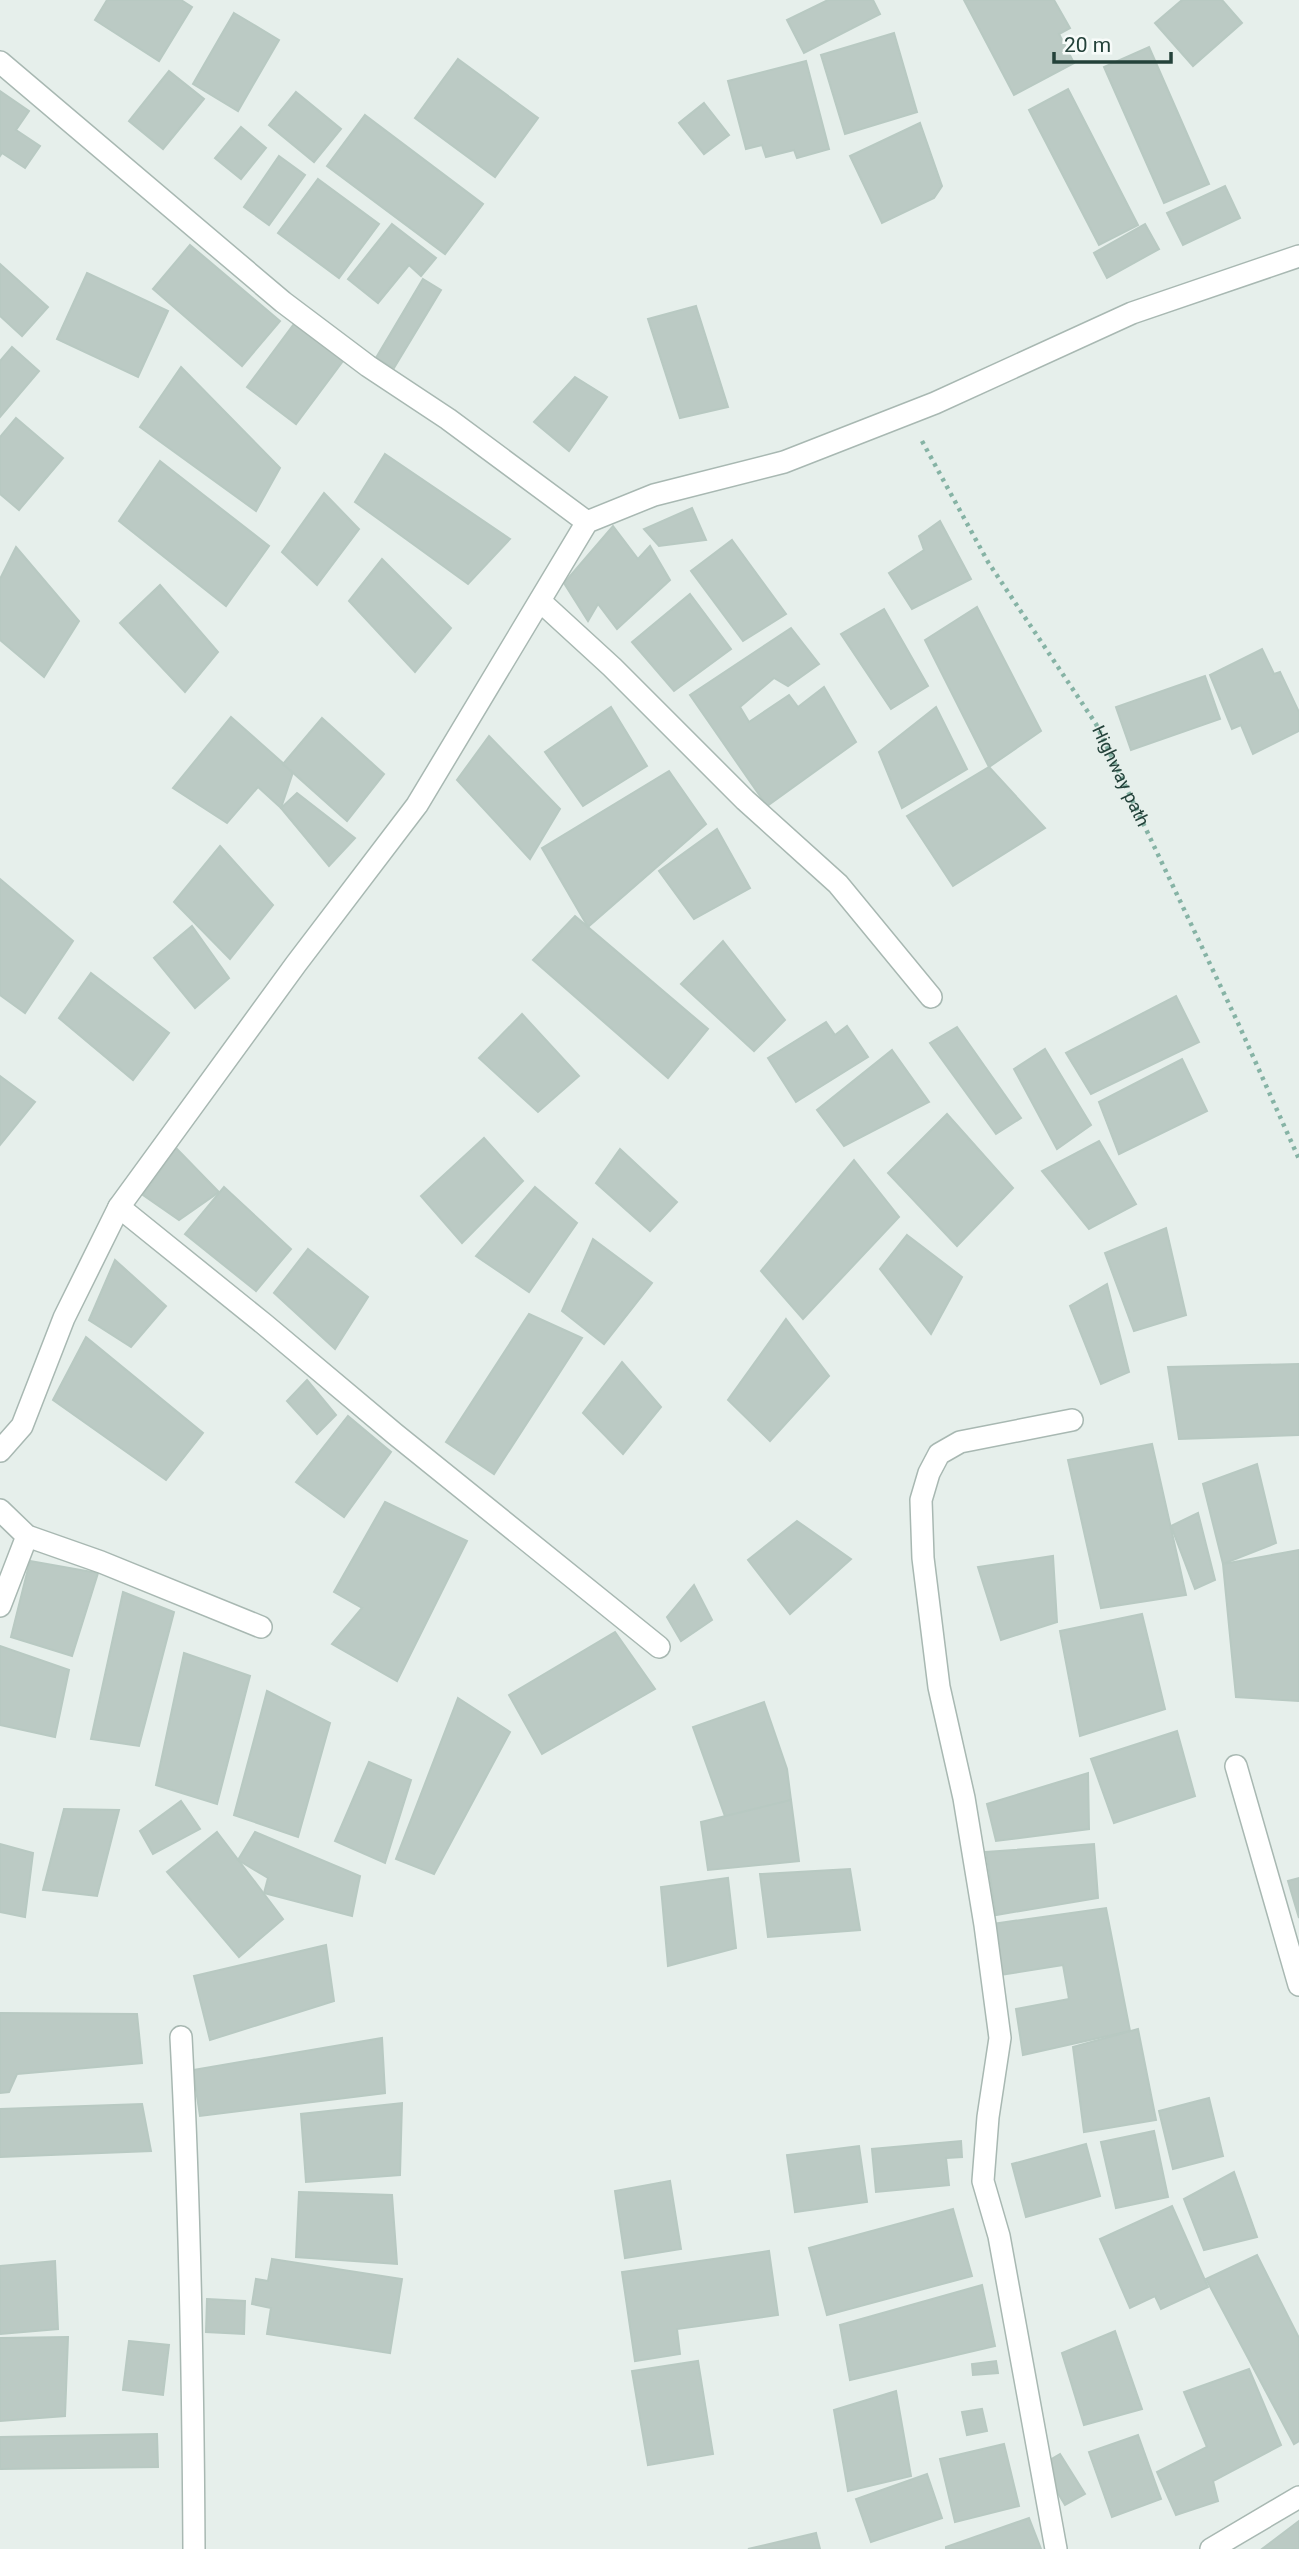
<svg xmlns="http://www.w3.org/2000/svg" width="1299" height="2549" font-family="Roboto,sans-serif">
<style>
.building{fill:#bbcac4;stroke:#b8c9c2;stroke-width:2}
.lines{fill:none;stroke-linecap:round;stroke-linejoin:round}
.minor-casing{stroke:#a8b8b2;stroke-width:24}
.path{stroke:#86b3a5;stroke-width:4.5;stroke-dasharray:3.5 5;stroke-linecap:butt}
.minor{stroke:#fff;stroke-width:21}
.labels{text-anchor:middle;stroke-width:5;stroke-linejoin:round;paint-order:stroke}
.street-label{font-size:18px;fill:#24423a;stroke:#f7fbf9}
</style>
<rect width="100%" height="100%" fill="#e6efeb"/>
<g class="building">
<path d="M107 0H181L192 7 159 61 95 20Z"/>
<path d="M828 0H873L880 14 804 53 787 20Z"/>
<path d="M964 0H1054L1070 28 1059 34 1074 63 1014 95Z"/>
<path d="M1182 0H1222L1242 23 1193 66 1155 23Z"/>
<path d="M234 13 279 40 238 111 193 84Z"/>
<path d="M894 33 917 112 845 134 821 55Z"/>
<path d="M1149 47 1209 184 1164 203 1104 67Z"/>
<path d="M458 59 538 118 495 177 415 118Z"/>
<path d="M806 61 829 149 797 158 794 150 766 157 762 145 746 149 728 81Z"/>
<path d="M169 71 204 99 163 149 129 121Z"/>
<path d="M1068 89 1138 225 1099 245 1029 110Z"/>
<path d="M0 91 29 111 16 130 40 146 25 168 2 153 0 156Z"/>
<path d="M296 92 341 129 314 162 269 125Z"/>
<path d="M704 103 729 135 704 154 679 123Z"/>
<path d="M365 115 483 204 445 254 327 166Z"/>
<path d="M920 123 942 186 934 198 882 223 850 156Z"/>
<path d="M241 127 266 148 241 179 215 158Z"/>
<path d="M279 156 305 175 269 225 244 207Z"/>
<path d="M318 179 379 224 339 278 278 233Z"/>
<path d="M1225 186 1240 218 1183 245 1167 213Z"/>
<path d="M392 224 436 258 421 276 409 265 378 303 348 279Z"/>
<path d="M1145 224 1159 249 1107 278 1094 253Z"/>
<path d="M190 245 280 321 242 366 153 289Z"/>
<path d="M0 264 48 307 22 336 0 316Z"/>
<path d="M87 273 168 311 138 377 57 339Z"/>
<path d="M423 279 441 290 394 368 376 358Z"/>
<path d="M696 306 728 407 680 418 648 319Z"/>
<path d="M294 324 343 361 296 424 247 387Z"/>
<path d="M12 347 39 371 0 417V361Z"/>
<path d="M181 367 280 468 256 511 140 427Z"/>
<path d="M575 377 607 397 569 451 534 422Z"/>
<path d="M16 418 63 458 19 510 0 494V437Z"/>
<path d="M385 454 510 539 468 584 355 502Z"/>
<path d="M160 461 269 546 226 606 119 521Z"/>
<path d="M324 493 359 529 317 585 282 552Z"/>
<path d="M692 508 706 540 659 546 644 529Z"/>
<path d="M940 521 971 579 912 609 889 573 924 550 919 536Z"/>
<path d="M613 526 638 559 650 546 670 580 617 629 598 604 588 621 564 583Z"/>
<path d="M732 540 786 614 743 641 691 571Z"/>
<path d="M16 547 79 621 44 677 0 640V579Z"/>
<path d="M382 559 451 628 415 672 349 601Z"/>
<path d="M160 585 218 652 185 692 120 623Z"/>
<path d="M690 594 731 649 674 691 632 642Z"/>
<path d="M977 607 1041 731 989 767 925 640Z"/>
<path d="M884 609 928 686 891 709 841 634Z"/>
<path d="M791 628 819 664 788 686 774 678 740 707 749 722 789 695 798 707 824 687 856 742 767 806 690 695Z"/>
<path d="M1262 649 1274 674 1280 672 1299 712V731L1253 754 1241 725 1232 729 1210 675Z"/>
<path d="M1205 676 1220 719 1131 750 1116 707Z"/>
<path d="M611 707 647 766 583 806 545 752Z"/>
<path d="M936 707 967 769 902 808 879 752Z"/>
<path d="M231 717 293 772 281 808 258 787 227 823 173 788Z"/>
<path d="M322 718 384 774 347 821 283 764Z"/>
<path d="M489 736 560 809 530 859 457 780Z"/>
<path d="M989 767 1045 828 953 886 907 816Z"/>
<path d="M669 771 706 824 588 927 542 848Z"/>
<path d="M297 793 355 838 329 866 281 808Z"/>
<path d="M717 829 750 888 694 919 659 871Z"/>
<path d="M220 846 273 905 230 959 174 902Z"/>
<path d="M0 879 73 941 25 1013 0 995Z"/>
<path d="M575 916 708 1029 668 1078 533 960Z"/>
<path d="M192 926 229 978 195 1008 154 958Z"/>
<path d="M723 941 785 1020 754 1051 681 984Z"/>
<path d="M91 973 169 1033 133 1080 59 1018Z"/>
<path d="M1176 996 1199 1042 1091 1094 1066 1053Z"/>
<path d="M522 1014 579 1076 538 1112 479 1058Z"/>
<path d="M826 1022 835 1035 847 1026 868 1057 796 1102 768 1058Z"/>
<path d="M957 1027 1021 1118 996 1134 930 1043Z"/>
<path d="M1045 1049 1091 1125 1057 1149 1014 1069Z"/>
<path d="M892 1050 929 1102 844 1146 817 1110Z"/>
<path d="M1182 1059 1207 1111 1119 1154 1099 1102Z"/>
<path d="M0 1076 35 1102 0 1145Z"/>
<path d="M947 1114 1013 1188 957 1246 888 1173Z"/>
<path d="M484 1138 523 1181 462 1243 421 1196Z"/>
<path d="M1099 1141 1136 1204 1089 1229 1042 1171Z"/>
<path d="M176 1148 219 1192 179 1220 143 1195Z"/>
<path d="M620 1149 677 1202 650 1231 596 1183Z"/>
<path d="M854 1160 899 1217 803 1319 761 1271Z"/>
<path d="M224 1187 291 1249 256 1291 185 1234Z"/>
<path d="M535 1187 577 1223 529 1292 476 1256Z"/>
<path d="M1166 1228 1186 1315 1134 1331 1105 1253Z"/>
<path d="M907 1235 962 1277 931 1334 880 1269Z"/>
<path d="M593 1239 652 1283 604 1344 562 1311Z"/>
<path d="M308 1249 368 1297 335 1349 274 1293Z"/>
<path d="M115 1260 166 1306 131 1347 89 1320Z"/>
<path d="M1107 1284 1129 1372 1101 1384 1070 1306Z"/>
<path d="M529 1314 582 1338 494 1474 446 1442Z"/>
<path d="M786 1319 829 1376 770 1441 728 1400Z"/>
<path d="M86 1337 203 1433 166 1480 53 1400Z"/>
<path d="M622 1362 661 1407 623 1454 583 1413Z"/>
<path d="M1299 1364V1435L1179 1439 1168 1367Z"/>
<path d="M307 1380 336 1415 317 1434 287 1401Z"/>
<path d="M348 1416 391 1452 344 1517 296 1482Z"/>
<path d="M1152 1444 1186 1595 1101 1608 1068 1460Z"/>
<path d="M1257 1464 1276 1543 1223 1564 1203 1484Z"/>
<path d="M385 1502 467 1541 397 1681 332 1644 362 1608 334 1592Z"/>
<path d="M1198 1513 1215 1580 1195 1589 1171 1526Z"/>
<path d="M797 1521 851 1559 790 1614 748 1560Z"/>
<path d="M1299 1550V1701L1236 1697 1223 1564Z"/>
<path d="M1053 1556 1057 1622 1001 1640 978 1567Z"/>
<path d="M30 1561 98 1573 72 1656 11 1637Z"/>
<path d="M694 1585 712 1620 681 1641 667 1617Z"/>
<path d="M123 1592 174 1612 139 1746 91 1739Z"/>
<path d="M1142 1614 1165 1709 1080 1736 1060 1631Z"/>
<path d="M615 1632 655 1689 542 1754 509 1695Z"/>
<path d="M0 1646 69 1670 55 1737 0 1725Z"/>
<path d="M184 1653 250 1676 217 1804 156 1785Z"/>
<path d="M267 1691 330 1723 298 1837 234 1815Z"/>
<path d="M458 1698 510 1732 434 1874 396 1859Z"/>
<path d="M764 1702 787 1769 791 1800 726 1819 693 1727Z"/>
<path d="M1177 1731 1195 1796 1114 1823 1091 1759Z"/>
<path d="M369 1762 411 1780 385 1863 335 1841Z"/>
<path d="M1088 1773 1089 1829 996 1841 987 1804Z"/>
<path d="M791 1800 799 1861 708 1870 701 1822Z"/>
<path d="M181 1801 200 1829 153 1854 140 1831Z"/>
<path d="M64 1809 119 1810 97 1896 43 1890Z"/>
<path d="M217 1832 283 1919 239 1957 167 1872Z"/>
<path d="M255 1832 360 1876 352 1916 264 1893 268 1878 238 1860Z"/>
<path d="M0 1844 33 1853 25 1917 0 1912Z"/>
<path d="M1094 1844 1098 1898 996 1915 986 1852Z"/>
<path d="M850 1869 860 1930 768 1937 760 1874Z"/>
<path d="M728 1878 736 1948 668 1966 661 1887Z"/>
<path d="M1299 1878V1918L1288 1881Z"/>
<path d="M1106 1908 1130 2031 1023 2055 1016 2009 1069 1999 1063 1965 1001 1975 985 1925Z"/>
<path d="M326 1945 334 2001 210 2040 194 1976Z"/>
<path d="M0 2013 137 2014 142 2063 17 2074 9 2092 0 2093Z"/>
<path d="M1138 2029 1156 2120 1084 2132 1073 2047Z"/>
<path d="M382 2038 385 2093 200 2116 193 2070Z"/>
<path d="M1209 2098 1223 2156 1173 2169 1159 2111Z"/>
<path d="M402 2103 400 2175 306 2182 301 2114Z"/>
<path d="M142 2104 151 2151 0 2157V2109Z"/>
<path d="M1154 2131 1168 2197 1116 2208 1101 2142Z"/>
<path d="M961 2141 962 2157 946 2158 949 2185 876 2192 872 2149Z"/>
<path d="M1086 2144 1100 2196 1026 2217 1012 2164Z"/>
<path d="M859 2146 867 2202 795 2212 787 2155Z"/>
<path d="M1234 2172 1257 2237 1204 2250 1184 2199Z"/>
<path d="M670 2181 681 2249 625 2258 615 2191Z"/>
<path d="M299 2192 392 2195 397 2264 296 2257Z"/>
<path d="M1172 2206 1208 2287 1161 2309 1155 2296 1130 2308 1100 2239Z"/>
<path d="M953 2209 972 2276 827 2315 809 2248Z"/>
<path d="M769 2251 778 2315 677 2329 680 2354 635 2361 622 2272Z"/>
<path d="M1257 2255 1299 2338V2441L1294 2444 1206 2279Z"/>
<path d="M272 2259 402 2279 390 2353 267 2334 271 2308 252 2304 256 2279 268 2281Z"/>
<path d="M55 2261 58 2329 0 2334V2266Z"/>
<path d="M982 2285 995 2346 850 2380 840 2325Z"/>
<path d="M207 2299 245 2301 244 2334 206 2332Z"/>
<path d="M1115 2331 1142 2409 1084 2425 1062 2353Z"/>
<path d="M68 2337 65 2416 0 2421V2338Z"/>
<path d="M129 2341 169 2345 163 2395 123 2390Z"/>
<path d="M698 2361 713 2454 648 2465 632 2371Z"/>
<path d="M996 2361 998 2373 973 2375 972 2364Z"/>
<path d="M1249 2369 1281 2445 1213 2481 1218 2501 1176 2515 1157 2472 1207 2447 1184 2392Z"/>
<path d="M896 2391 911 2476 848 2491 834 2410Z"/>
<path d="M982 2409 987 2431 967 2435 962 2412Z"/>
<path d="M157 2434 158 2467 0 2469V2437Z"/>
<path d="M1138 2435 1161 2499 1112 2517 1089 2452Z"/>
<path d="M1004 2444 1019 2506 955 2522 940 2459Z"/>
<path d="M1060 2454 1085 2494 1065 2505 1041 2465Z"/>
<path d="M927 2474 942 2518 871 2542 856 2499Z"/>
<path d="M1029 2518 1041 2549H946V2547Z"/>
<path d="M1299 2521V2549H1262Z"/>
<path d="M816 2533 820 2549H748Z"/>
</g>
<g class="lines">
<defs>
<g id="minor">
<path d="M0 62 283 302 368 366 448 419 587 522"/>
<path d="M540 601 612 667 745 800 838 884 931 997"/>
<path d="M119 1207 264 1324 395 1434 659 1647"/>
<path d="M0 1451 22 1426 64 1318 119 1207 296 964 417 805 587 522 654 495 784 462 935 403 1132 313 1299 256"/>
<path d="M0 1510 27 1536 101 1562 261 1627"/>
<path d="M0 1606 27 1536"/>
<path d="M1236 1766 1299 1985"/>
<path d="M181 2037C190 2208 193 2378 194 2549"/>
<path d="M1056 2549 999 2236 983 2181 988 2117 1000 2038 985 1925 964 1798 939 1687 923 1558 921 1500 929 1473 939 1454 960 1442 1072 1420"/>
<path d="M1211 2549 1299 2497"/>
</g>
</defs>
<use href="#minor" class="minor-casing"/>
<path class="path" id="s1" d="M922 441 988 562 1096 724 1238 1023 1299 1159"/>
<use href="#minor" class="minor"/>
</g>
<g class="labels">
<g class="street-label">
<text dy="6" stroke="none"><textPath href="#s1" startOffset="390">Highway path</textPath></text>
</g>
</g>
<path d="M1054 52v10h117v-10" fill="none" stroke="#24423a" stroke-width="3.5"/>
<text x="1064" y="52" font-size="21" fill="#24423a" stroke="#f7fbf9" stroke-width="5" paint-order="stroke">20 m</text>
</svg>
